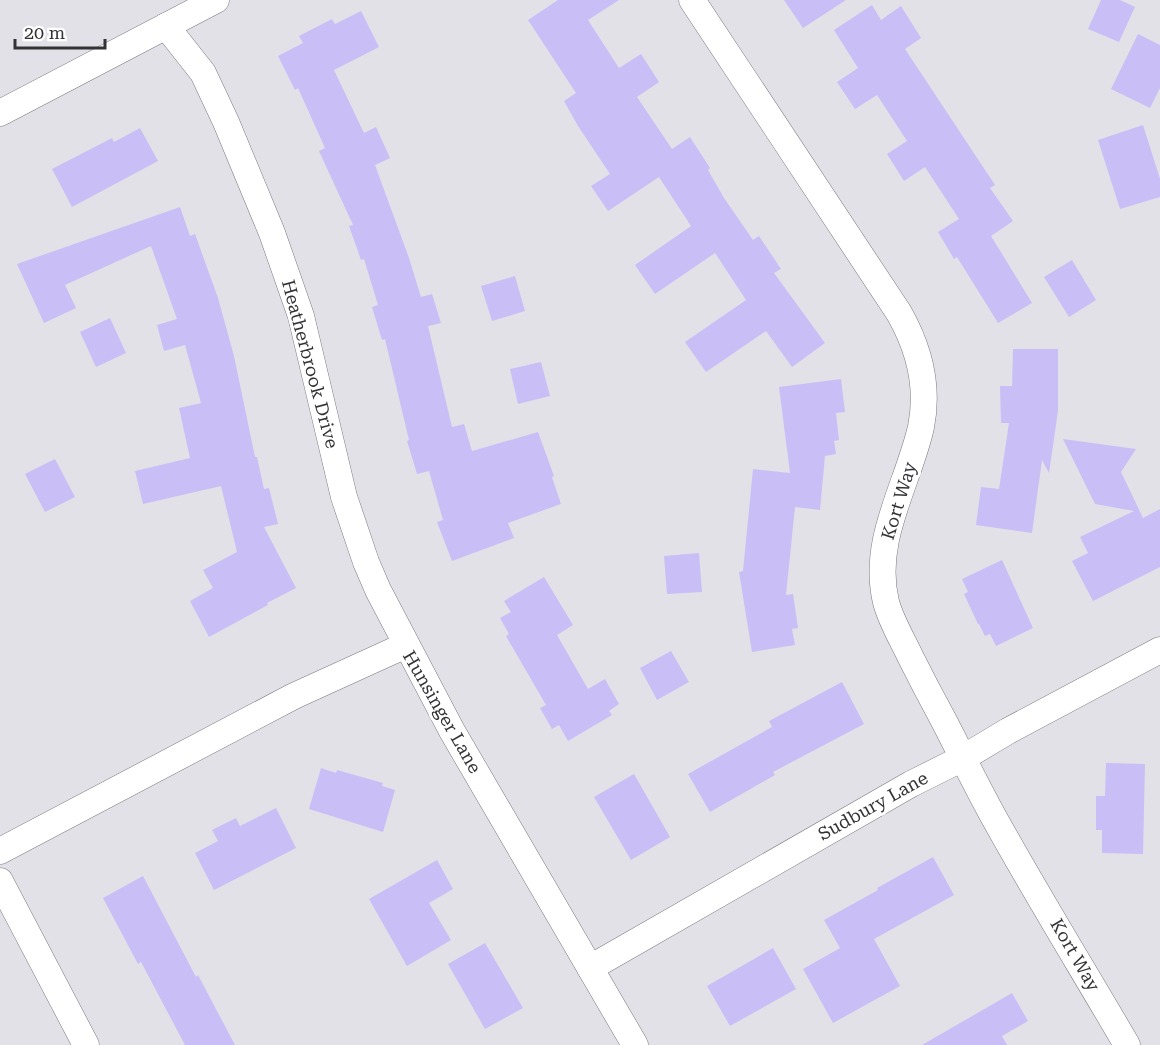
<svg xmlns="http://www.w3.org/2000/svg" width="1160" height="1045" font-family="'Roboto Serif',serif">
<style>
.building{fill:#cabef7}
.lines{fill:none;stroke-linecap:round;stroke-linejoin:round}
.street-casing{stroke:#7b7a80;stroke-width:27}
.street{stroke:#fff;stroke-width:26}
.labels{text-anchor:middle;stroke-width:6;stroke-linejoin:round;paint-order:stroke}
.street-label{font-size:18px;fill:#333235;stroke:#fff}
</style>
<rect width="100%" height="100%" fill="#e3e1e8"/>
<g class="building">
<path d="M558 0H619L588 20 619 68 641 54 659 82 637 97 672 149 690 137 710 168 708 170 724 198 753 240 759 236 781 269 774 273 825 343 792 367 766 331 706 372 685 342 746 300 715 253 655 294 635 265 691 226 659 177 608 211 591 186 610 174 578 126 564 101 576 93 528 20Z"/>
<path d="M784 0H846L803 28Z"/>
<path d="M1101 0H1120L1135 7 1119 42 1088 29Z"/>
<path d="M872 5 881 20 901 6 921 38 905 49 995 185 990 188 1013 221 991 236 1032 303 998 323 957 257 954 259 938 232 959 219 925 167 904 181 887 154 907 141 877 95 855 109 837 82 858 68 834 30Z"/>
<path d="M361 11 379 47 334 70 364 133 376 127 390 158 375 165 409 258 421 297 432 294 441 323 428 326 452 427 464 424 472 451 538 432 554 476 552 477 561 504 508 523 514 538 452 561 437 522 443 520 429 471 417 474 407 441 409 440 385 339 382 340 372 307 378 305 364 259 361 260 349 226 353 225 319 151 325 148 298 88 295 90 278 56 303 43 299 36 332 19 335 24Z"/>
<path d="M1138 34 1160 45V88L1150 108 1111 89Z"/>
<path d="M1143 125 1160 179V197L1120 209 1098 140Z"/>
<path d="M140 128 158 161 72 207 52 169 112 138 114 142Z"/>
<path d="M180 207 190 236 195 234 218 298 234 356 255 457H257L264 489 269 488 278 524 264 527 296 588 267 603 268 605 209 637 190 601 213 588 203 570 237 552 221 486 143 504 135 471 190 458 179 408 201 403 185 345 164 351 157 325 177 319 151 246 65 285 76 308 44 323 17 264Z"/>
<path d="M1072 260 1096 300 1069 317 1044 277Z"/>
<path d="M515 276 525 311 492 321 481 286Z"/>
<path d="M110 318 126 353 96 367 80 332Z"/>
<path d="M1013 349H1058V411L1049 473 1042 460 1032 533 976 525 981 487 999 489 1009 423H1001L1000 386H1012Z"/>
<path d="M541 362 550 396 518 404 510 369Z"/>
<path d="M841 379 845 412 836 413 839 440 834 441 836 454 825 456 820 510 795 507 786 595 793 594 798 628 792 629 795 645 752 652 739 572 743 571 753 469 790 473 779 387Z"/>
<path d="M1063 439 1136 449 1121 472 1143 518 1160 509V567L1093 601 1072 561 1088 553 1080 537 1134 511 1095 504Z"/>
<path d="M55 459 75 497 45 512 25 474Z"/>
<path d="M699 553 702 592 667 594 664 556Z"/>
<path d="M1002 560 1033 628 996 646 990 634 985 636 979 624H978L964 594 968 592 962 579Z"/>
<path d="M544 577 573 625 557 635 588 689 605 679 619 704 609 711 612 715 568 741 559 725 552 729 540 708 546 705 506 636 509 634 500 618 511 612 504 601Z"/>
<path d="M671 651 689 682 657 700 640 668Z"/>
<path d="M842 682 864 724 773 772 775 775 710 812 688 774 772 727 769 721Z"/>
<path d="M1106 763 1145 764 1143 854 1102 853V830H1096V796H1105Z"/>
<path d="M321 768 336 773 337 770 383 783 382 786 395 790 383 832 309 809Z"/>
<path d="M634 774 670 837 631 860 594 797Z"/>
<path d="M276 808 296 848 214 890 195 853 218 841 212 830 236 818 240 826Z"/>
<path d="M933 857 954 895 874 939 900 986 833 1023 803 969 840 948 824 920 878 890 877 888Z"/>
<path d="M437 860 453 889 429 903 451 940 407 966 369 899Z"/>
<path d="M143 876 196 977 198 975 235 1045H185L141 962 138 964 103 898Z"/>
<path d="M485 943 523 1008 485 1029 448 964Z"/>
<path d="M773 948 796 989 730 1026 707 986Z"/>
<path d="M1012 993 1028 1021 1002 1036 1007 1045H922Z"/>
</g>
<g class="lines">
<defs>
<g id="street">
<path d="M692 0 899 313C919 348 929 387 921 427 908 485 871 540 886 602 891 621 902 639 910 656 921 678 932 699 944 721 960 752 975 783 992 814 1035 892 1082 968 1127 1045"/>
<path d="M166 26 203 73 226 122 272 233 301 316 344 497 366 562 378 590 452 731 635 1045"/>
<path d="M0 113 216 0"/>
<path d="M0 851 294 696 406 645"/>
<path d="M0 881 86 1045"/>
<path d="M590 968 911 784 963 758 1008 731 1160 650"/>
</g>
</defs>
<use href="#street" class="street-casing"/>
<use href="#street" class="street"/>
</g>
<g class="labels">
<g class="street-label">
<text transform="translate(310 364) rotate(75)" y="6">Heatherbrook Drive</text>
<text transform="translate(899 501) rotate(-73)" y="6">Kort Way</text>
<text transform="translate(442 712) rotate(60)" y="6">Hunsinger Lane</text>
<text transform="translate(873 806) rotate(-29)" y="6">Sudbury Lane</text>
<text transform="translate(1075 955) rotate(60)" y="6">Kort Way</text>
</g>
</g>
<path d="M15 39v9h90v-9" fill="none" stroke="#333235" stroke-width="3"/>
<text x="24" y="39" font-size="18" fill="#333235" stroke="#ffffff" stroke-width="4.5" paint-order="stroke">20 m</text>
</svg>
